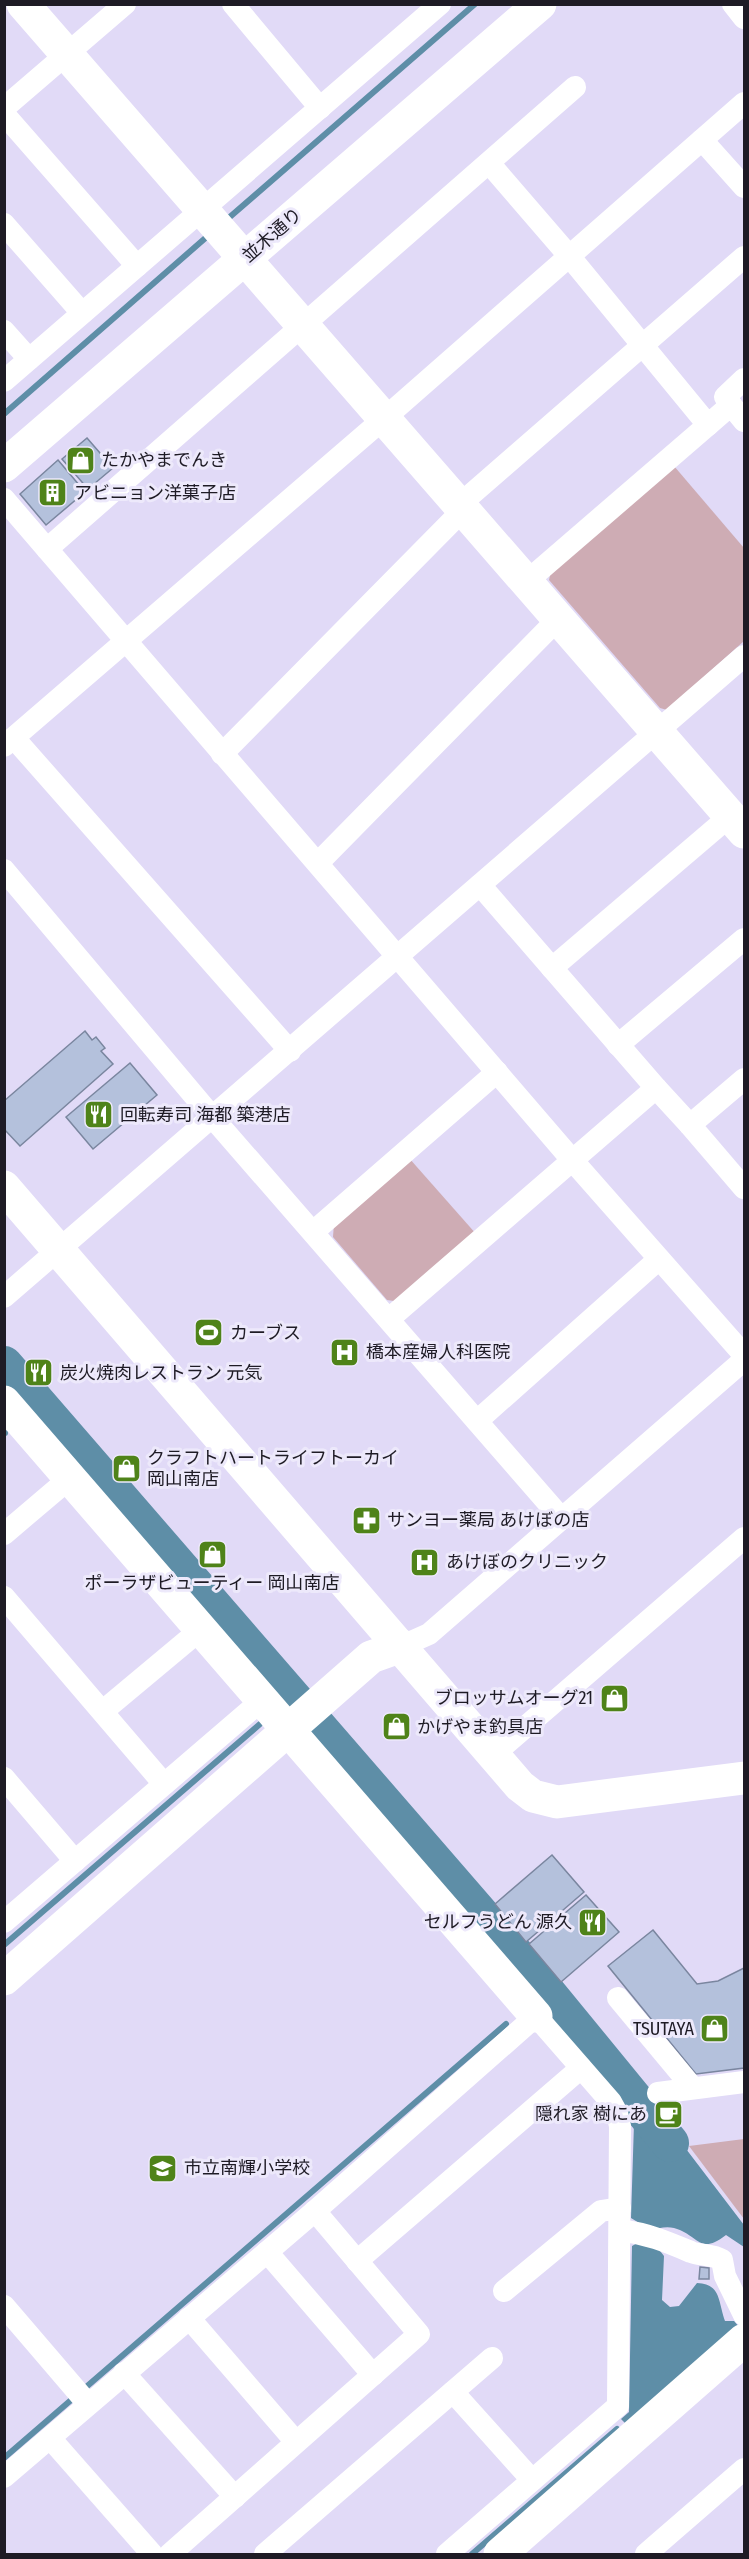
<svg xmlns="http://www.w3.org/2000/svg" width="749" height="2559" font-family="'Fira Sans Condensed','Noto Sans JP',sans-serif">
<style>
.green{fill:#ceacb4}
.water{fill:#5e8ea7}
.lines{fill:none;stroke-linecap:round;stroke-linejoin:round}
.stream{stroke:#5e8ea7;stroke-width:6}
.river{stroke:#5e8ea7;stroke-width:38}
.building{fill:#b4c1dc;stroke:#7a869f;stroke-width:1.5}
.street{stroke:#fff;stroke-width:22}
.secondary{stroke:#fff;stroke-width:33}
.labels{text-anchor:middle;stroke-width:6;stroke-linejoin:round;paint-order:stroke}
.street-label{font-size:18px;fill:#1e1b25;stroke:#ede9fb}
.poi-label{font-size:18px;fill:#1e1b25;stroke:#ede9fb;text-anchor:start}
</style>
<rect width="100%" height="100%" fill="#e1daf7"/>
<g class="green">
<path d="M674 466 744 548V641L667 710 660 708 549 580 551 571Z"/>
<path d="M409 1158 477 1235 401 1302 387 1300 333 1237 334 1223Z"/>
<path d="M744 2139V2219L689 2146Z"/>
</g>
<path class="water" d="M651 2103 744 2225V2247L726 2235C699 2256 699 2235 674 2228 667 2226 658 2228 650 2230L657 2247 664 2256 662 2300 670 2307 679 2306 697 2283C721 2284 718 2301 725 2321H734L741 2329 628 2426 621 2419 629 2412 632 2246 643 2240 644 2226 631 2218 634 2123 624 2105Z"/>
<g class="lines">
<g class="stream">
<path d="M224 222 475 4"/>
<path d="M4 414 210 234"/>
<path d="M32 1409 38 1404"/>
<path d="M4 1433H5"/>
<path d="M287 1701 292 1697"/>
<path d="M4 1945 260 1724"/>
<path d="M541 1994 545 1990"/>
<path d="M4 2458 506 2024"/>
<path d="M472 2554 617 2429"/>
</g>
<path class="river" d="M4 1365 525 1966 670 2143"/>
</g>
<g class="building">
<path d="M87 438 113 468 88 489 62 459Z"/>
<path d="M58 460 85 492 46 525 20 494Z"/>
<path d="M85 1031 92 1040 96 1037 105 1048 101 1051 113 1064 20 1146 4 1129V1101Z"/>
<path d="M130 1063 157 1095 93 1149 66 1117Z"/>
<path d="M552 1855 584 1892 526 1942 495 1904Z"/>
<path d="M586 1895 619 1932 561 1982 529 1944Z"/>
<path d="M653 1930 697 1984 718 1981 744 1968V2068L696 2074 608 1966Z"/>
<path d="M700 2267 709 2268V2279H699Z"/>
</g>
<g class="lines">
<g class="street">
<path d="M233 4 320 108"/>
<path d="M733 4 744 18"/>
<path d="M4 108 125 4"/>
<path d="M4 114 137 266"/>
<path d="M702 140 744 187"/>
<path d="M489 163 570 257 708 425 731 405 744 421"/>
<path d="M4 224 82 313"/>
<path d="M4 331 29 359"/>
<path d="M4 381 440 4"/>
<path d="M731 405 725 397 744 379"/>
<path d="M4 499 573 1161 744 1355"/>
<path d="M459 505 744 257"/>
<path d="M47 549 575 87"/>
<path d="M526 582 708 425"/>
<path d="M14 738 290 1051"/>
<path d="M4 746 395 409 744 103"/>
<path d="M222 754 463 510"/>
<path d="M318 863 558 619"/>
<path d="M4 870 213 1118 562 1519"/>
<path d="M480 885 656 1088"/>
<path d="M552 968 730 816"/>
<path d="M618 1045 744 939"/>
<path d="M690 1125 744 1188"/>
<path d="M313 1232 497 1072"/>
<path d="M4 1297 744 656"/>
<path d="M389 1319 656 1088 690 1125 744 1079"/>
<path d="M477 1421 659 1259"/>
<path d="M4 1534 70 1478"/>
<path d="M4 1597 164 1784"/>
<path d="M402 1646 429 1634 744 1360"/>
<path d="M103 1711 200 1630"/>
<path d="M493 1755 744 1538"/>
<path d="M4 1778 75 1861"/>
<path d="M4 1922 261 1701"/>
<path d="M618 1998 693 2088"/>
<path d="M658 2093 744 2082"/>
<path d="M620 2230C648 2234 665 2241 691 2252 702 2256 712 2254 722 2260L725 2276 744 2315"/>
<path d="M267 2252 373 2375"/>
<path d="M357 2261 581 2068"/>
<path d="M504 2291 601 2211 620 2208"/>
<path d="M4 2306 88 2404"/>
<path d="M189 2318 296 2442"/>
<path d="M124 2373 235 2497"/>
<path d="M453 2392 532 2480"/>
<path d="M50 2438 152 2554"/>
<path d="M4 2477 315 2211 536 2016 611 2102 617 2113 620 2126 618 2406 447 2554"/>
<path d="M170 2554 419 2334 315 2211"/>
<path d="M265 2554 492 2358"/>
<path d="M646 2554 744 2469"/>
</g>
<g class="secondary">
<path d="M23 4 744 832"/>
<path d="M4 466 540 4"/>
<path d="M4 1187 520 1786 533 1796 557 1802 744 1778"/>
<path d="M4 1402 536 2016"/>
<path d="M4 1979 371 1657 402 1646"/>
<path d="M500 2554 744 2340"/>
</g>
</g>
<defs>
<symbol id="shop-square" viewBox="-11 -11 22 22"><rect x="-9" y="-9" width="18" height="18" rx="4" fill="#4f8319" stroke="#ede9fb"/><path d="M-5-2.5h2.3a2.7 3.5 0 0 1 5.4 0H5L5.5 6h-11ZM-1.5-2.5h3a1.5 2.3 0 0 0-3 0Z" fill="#fff"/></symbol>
<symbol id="building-square" viewBox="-11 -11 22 22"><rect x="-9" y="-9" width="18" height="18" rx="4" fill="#4f8319" stroke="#ede9fb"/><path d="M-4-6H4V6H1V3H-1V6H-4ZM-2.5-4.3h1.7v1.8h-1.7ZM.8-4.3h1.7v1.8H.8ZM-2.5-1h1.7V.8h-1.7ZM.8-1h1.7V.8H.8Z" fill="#fff"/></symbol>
<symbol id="restaurant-square" viewBox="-11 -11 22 22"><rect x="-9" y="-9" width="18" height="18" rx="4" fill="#4f8319" stroke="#ede9fb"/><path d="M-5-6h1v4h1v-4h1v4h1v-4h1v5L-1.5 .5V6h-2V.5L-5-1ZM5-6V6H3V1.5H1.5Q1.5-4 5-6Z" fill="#fff"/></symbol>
<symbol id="stadium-square" viewBox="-11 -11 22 22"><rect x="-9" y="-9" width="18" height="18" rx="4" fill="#4f8319" stroke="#ede9fb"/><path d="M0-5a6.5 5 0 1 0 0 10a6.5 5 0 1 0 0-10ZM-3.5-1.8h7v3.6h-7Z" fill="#fff"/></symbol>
<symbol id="hospital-square" viewBox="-11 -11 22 22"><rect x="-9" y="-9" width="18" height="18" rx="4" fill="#4f8319" stroke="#ede9fb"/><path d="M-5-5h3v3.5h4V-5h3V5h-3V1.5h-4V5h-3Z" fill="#fff"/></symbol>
<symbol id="pharmacy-square" viewBox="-11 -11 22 22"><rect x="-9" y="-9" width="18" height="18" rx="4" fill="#4f8319" stroke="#ede9fb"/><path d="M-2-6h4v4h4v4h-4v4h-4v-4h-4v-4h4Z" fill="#fff"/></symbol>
<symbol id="cafe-square" viewBox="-11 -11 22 22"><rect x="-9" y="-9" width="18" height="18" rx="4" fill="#4f8319" stroke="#ede9fb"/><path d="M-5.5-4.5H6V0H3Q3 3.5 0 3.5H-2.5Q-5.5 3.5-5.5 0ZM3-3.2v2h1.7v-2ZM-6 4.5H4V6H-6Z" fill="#fff"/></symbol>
<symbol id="school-square" viewBox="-11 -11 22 22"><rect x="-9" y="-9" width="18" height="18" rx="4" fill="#4f8319" stroke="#ede9fb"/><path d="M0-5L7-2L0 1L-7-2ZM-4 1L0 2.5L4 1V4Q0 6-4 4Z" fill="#fff"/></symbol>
</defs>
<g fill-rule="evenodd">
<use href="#shop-square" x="64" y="444" width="33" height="33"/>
<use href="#building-square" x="36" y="476" width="33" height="33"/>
<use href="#restaurant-square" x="82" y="1098" width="33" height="33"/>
<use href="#stadium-square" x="192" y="1316" width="33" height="33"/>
<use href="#hospital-square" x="328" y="1336" width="33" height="33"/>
<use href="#restaurant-square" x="22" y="1356" width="33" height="33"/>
<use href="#shop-square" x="110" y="1452" width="33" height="33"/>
<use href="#pharmacy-square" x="350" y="1504" width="33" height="33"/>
<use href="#shop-square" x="196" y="1538" width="33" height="33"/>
<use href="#hospital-square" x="408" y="1546" width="33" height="33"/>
<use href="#shop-square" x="598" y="1682" width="33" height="33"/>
<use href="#shop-square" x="380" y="1710" width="33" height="33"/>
<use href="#restaurant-square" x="576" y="1906" width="33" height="33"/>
<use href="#shop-square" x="698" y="2012" width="33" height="33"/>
<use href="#cafe-square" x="652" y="2098" width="33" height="33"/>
<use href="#school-square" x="146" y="2152" width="33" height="33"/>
</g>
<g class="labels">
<g class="street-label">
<text transform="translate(272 235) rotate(-41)" y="6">並木通り</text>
</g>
<g class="poi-label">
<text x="101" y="466">たかやまでんき</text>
<text x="74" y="499">アビニョン洋菓子店</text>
<text x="120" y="1121">回転寿司 海都 築港店</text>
<text x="230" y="1339">カーブス</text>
<text x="366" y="1358">橋本産婦人科医院</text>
<text x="60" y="1379">炭火焼肉レストラン 元気</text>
<text x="147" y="1464">クラフトハートライフトーカイ<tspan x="147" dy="21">岡山南店</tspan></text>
<text x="387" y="1526">サンヨー薬局 あけぼの店</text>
<text x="446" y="1568">あけぼのクリニック</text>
<text x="212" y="1589" text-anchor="middle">ポーラザビューティー 岡山南店</text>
<text x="593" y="1704" text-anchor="end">ブロッサムオーグ21</text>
<text x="417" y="1733">かげやま釣具店</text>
<text x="572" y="1928" text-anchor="end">セルフうどん 源久</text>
<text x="694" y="2035" text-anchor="end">TSUTAYA</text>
<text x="647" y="2120" text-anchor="end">隠れ家 樹にあ</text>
<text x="184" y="2174">市立南輝小学校</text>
</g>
</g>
<rect width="749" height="2559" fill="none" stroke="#1e1b25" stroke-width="12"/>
</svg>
